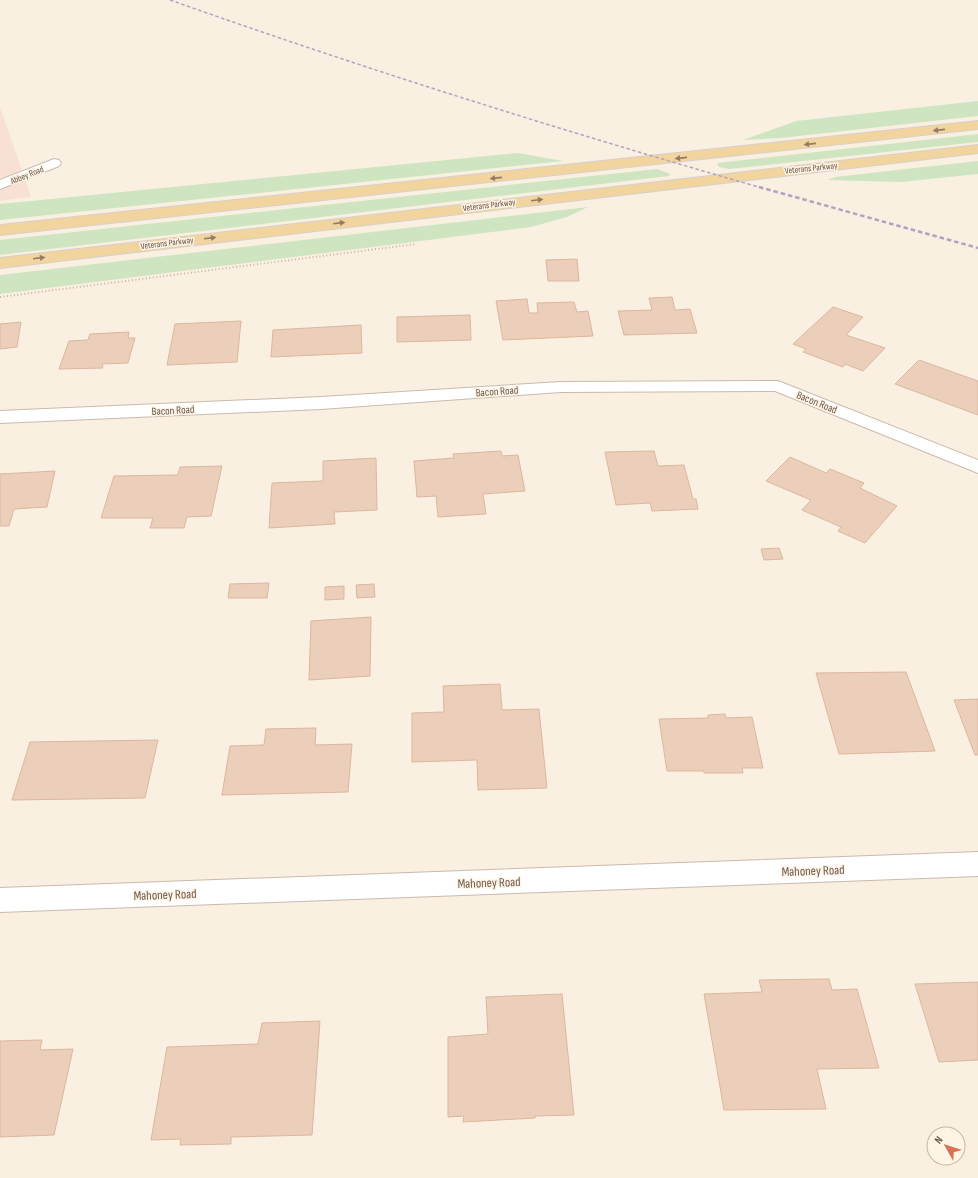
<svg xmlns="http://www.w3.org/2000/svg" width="978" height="1178" font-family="'Sofia Sans Condensed',sans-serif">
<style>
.commercial{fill:#f9e0d5}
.green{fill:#cfe5c1}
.building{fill:#eccfbb;stroke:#ddb69d}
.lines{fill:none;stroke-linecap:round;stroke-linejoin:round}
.street-casing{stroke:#cabaac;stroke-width:2}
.primary-casing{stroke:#d6d0cd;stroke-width:2}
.path{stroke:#d0b29f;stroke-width:2;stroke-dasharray:1 2.5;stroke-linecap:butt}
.street{fill:#fff;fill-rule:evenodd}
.primary{fill:#f2d49f;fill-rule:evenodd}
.rail-far1{stroke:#b2a2c0;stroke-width:1.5;stroke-dasharray:3.5 2.5;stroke-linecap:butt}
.rail{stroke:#b2a2c0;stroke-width:2.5;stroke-dasharray:4.5 3;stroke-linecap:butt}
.oneway{fill:#957c64}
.labels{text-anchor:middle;stroke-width:3;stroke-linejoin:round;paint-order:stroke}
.far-street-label{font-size:9px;fill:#6d574b;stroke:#fdf4e6}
.street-label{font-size:11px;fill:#6d574b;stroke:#fdf4e6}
.near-street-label{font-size:13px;fill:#6d574b;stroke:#fdf4e6}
</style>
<rect width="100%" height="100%" fill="#f9f0e1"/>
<path class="commercial" d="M0 107 31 197 0 201Z"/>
<g class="green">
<path d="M978 101V116L781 138 743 140 796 121Z"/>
<path d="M978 134V142L730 169 719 167 717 163Z"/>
<path d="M518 153 563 161 0 220V204Z"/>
<path d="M978 161V174L901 182 828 180 835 177Z"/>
<path d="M657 169 670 174 669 176 0 255V240Z"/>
<path d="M588 207 567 217 531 227 0 294V275Z"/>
</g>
<g class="building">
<path d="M577 259 579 281H548L546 260Z"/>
<path d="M672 297 675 310 690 309 697 333 624 335 618 311 652 310 649 298Z"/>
<path d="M527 299 529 313H538L537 303 574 302 577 312 588 311 593 336 503 340 496 301Z"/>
<path d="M833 307 863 317 846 335 885 348 863 371 845 364 843 367 803 352 806 349 793 344Z"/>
<path d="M470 315 471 340 397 342V317Z"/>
<path d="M241 321 237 362 167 365 175 324Z"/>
<path d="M21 322 17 347 0 349V324Z"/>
<path d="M361 325 362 353 271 357 273 330Z"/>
<path d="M129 332 128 338H135L128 363 102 364 103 368 59 369 69 341 88 340 90 334Z"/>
<path d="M919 360 978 381V415L895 384Z"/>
<path d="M501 451 502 456 518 455 525 491 483 494 486 514 438 517 436 496 417 497 414 461 454 458 453 454Z"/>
<path d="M654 451 658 466 684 465 693 499H696L698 509 652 511 650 503 616 505 605 452Z"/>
<path d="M790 457 826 473 830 469 864 483 860 488 897 506 865 543 838 531 841 527 802 510 811 500 766 481Z"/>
<path d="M376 458 377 510 334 512 335 524 269 528 272 483 323 481V461Z"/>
<path d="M222 466 211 516 187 517 184 528H150L153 518H101L114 476 178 475 180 467Z"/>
<path d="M55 471 47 507 14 509 9 526H0V474Z"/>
<path d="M779 548 783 559 764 560 761 549Z"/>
<path d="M269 583 267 598H228L230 584Z"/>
<path d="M374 584 375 597 357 598 356 585Z"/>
<path d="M344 586V599L325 600V587Z"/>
<path d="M371 617 370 676 309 680 311 621Z"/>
<path d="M906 672 935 751 839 754 816 673Z"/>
<path d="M500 684 502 710 539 709 547 788 478 790 477 760 412 762V713L444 712 443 686Z"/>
<path d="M978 699V755H975L954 700Z"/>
<path d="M725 714 726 718 752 717 763 768H742L743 773H704V771H667L659 719 708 718V715Z"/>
<path d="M316 728 315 745 352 744 348 792 222 795 230 746 264 745 266 729Z"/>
<path d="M158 740 145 798 12 800 30 742Z"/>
<path d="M829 979 832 990 857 989 879 1068 817 1069 826 1109 724 1110 704 994 762 992 759 980Z"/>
<path d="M978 982V1060L939 1062 915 984Z"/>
<path d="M562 994 574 1115 535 1116V1118L463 1122 464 1116 448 1117V1037L488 1034 486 997Z"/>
<path d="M320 1021 312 1135 231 1137V1144L180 1145 181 1139 151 1140 167 1047 258 1044 262 1023Z"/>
<path d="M42 1040 40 1050 73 1049 54 1135 0 1137V1041Z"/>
</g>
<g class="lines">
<defs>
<g id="street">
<path d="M54 159 59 160 61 163 59 166 0 189V180Z"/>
<path d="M778 381 978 460V473L775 391 561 392 321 409 0 423V411L321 397 561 382Z"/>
<path d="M978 852V876L0 912V888Z"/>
</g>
<g id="primary">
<path d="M978 121V129L0 235V225Z"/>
<path d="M978 145V153L0 268V258Z"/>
</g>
</defs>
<use href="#street" class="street-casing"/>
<use href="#primary" class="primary-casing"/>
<path class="path" d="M0 297 416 244"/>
<use href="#street" class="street"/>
<use href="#primary" class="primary"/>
<path class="rail-far1" d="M170 0C365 69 563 131 762 188"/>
<path class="rail" d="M759 187 978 248"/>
</g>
<defs><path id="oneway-solid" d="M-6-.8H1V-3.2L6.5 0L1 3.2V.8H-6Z"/></defs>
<g class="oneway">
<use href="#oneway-solid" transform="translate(939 130) rotate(174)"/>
<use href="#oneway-solid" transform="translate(810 144) rotate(174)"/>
<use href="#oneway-solid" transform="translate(681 158) rotate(174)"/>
<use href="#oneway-solid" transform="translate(496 178) rotate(174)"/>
<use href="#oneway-solid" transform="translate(537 200) rotate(-7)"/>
<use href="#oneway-solid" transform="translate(339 223) rotate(-7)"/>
<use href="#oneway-solid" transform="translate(210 238) rotate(-7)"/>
<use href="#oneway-solid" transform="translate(39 258) rotate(-7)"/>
</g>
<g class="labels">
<g class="far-street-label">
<text transform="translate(811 168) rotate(-6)" y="3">Veterans Parkway</text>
<text transform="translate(27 175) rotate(-22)" y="3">Abbey Road</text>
<text transform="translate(489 205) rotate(-7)" y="3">Veterans Parkway</text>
<text transform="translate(167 243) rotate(-7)" y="3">Veterans Parkway</text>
</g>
<g class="street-label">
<text transform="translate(497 391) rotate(-4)" y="4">Bacon Road</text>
<text transform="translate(817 402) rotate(22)" y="4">Bacon Road</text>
<text transform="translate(173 410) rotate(-3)" y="4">Bacon Road</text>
</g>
<g class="near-street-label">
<text transform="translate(813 870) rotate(-2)" y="5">Mahoney Road</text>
<text transform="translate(489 882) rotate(-2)" y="5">Mahoney Road</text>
<text transform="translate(165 894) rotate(-2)" y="5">Mahoney Road</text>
</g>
</g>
<g transform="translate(946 1146) rotate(309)"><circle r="19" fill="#fdf4e6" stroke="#c3b5a8"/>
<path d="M0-3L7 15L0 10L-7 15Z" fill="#d87051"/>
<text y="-6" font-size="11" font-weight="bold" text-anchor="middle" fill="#6d574b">N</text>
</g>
</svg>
